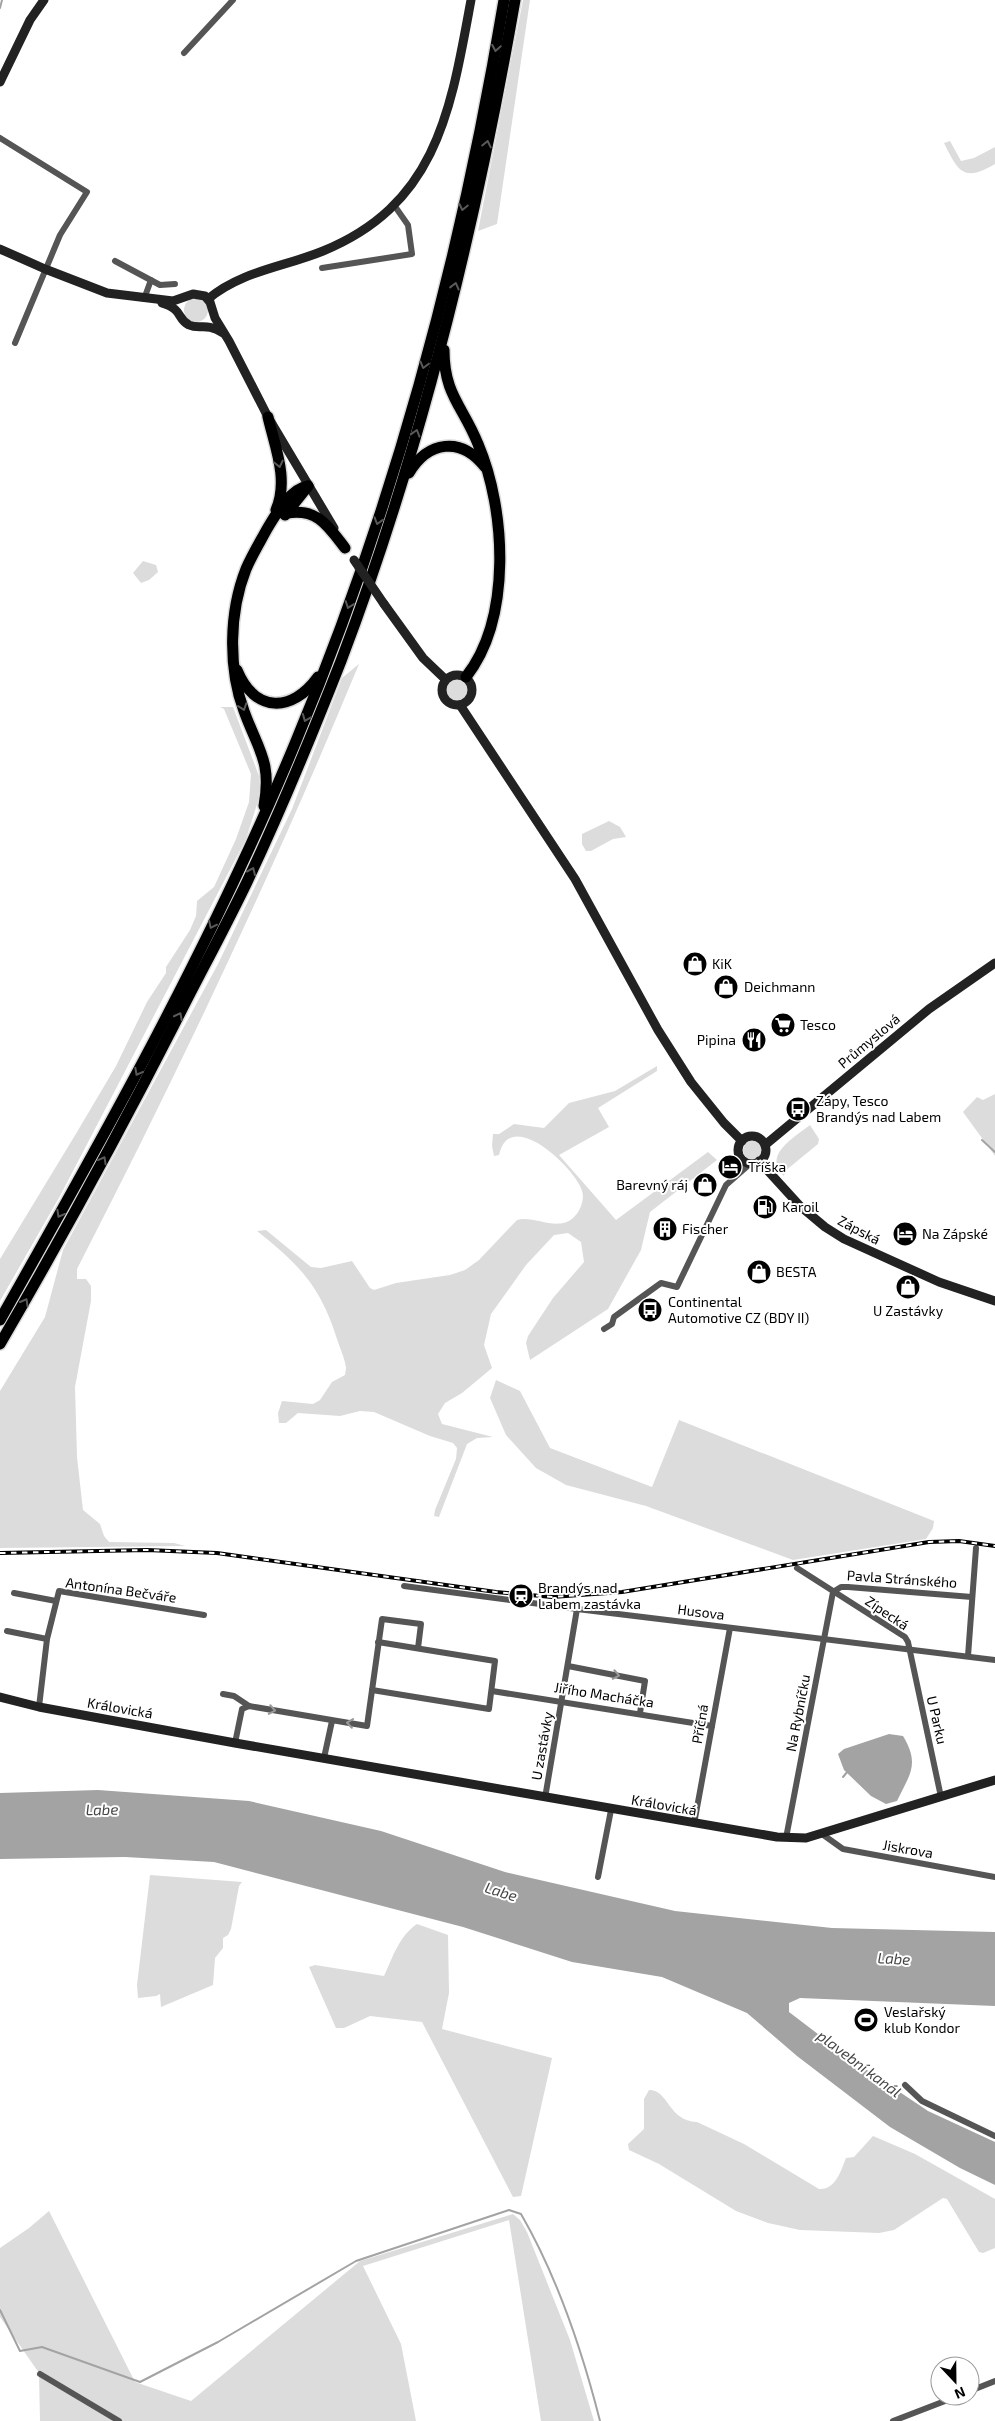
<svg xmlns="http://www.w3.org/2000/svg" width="995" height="2421" font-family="'Exo 2',sans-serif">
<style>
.green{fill:#dcdcdc}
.water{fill:#a3a3a3}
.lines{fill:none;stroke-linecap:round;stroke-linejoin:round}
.stream{stroke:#a3a3a3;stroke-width:2}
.highway-casing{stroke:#dbdbdb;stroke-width:14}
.street{stroke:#555;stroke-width:6}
.secondary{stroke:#222;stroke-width:9}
.highway{stroke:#000;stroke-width:11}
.rail-casing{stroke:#000;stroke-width:4}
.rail{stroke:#fff;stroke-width:2;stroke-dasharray:5.5;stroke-linecap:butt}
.secondary-bridge{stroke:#222;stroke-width:9}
.oneway{stroke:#595959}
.oneway2{stroke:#999}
.labels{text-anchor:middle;stroke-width:4;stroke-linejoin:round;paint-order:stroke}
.poi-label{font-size:14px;fill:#000;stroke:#fff;text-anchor:start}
.street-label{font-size:14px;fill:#000;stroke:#fff}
.water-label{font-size:15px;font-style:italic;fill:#444;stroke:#fff}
</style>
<rect width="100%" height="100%" fill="#fff"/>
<g class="green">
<path d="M523 0H530L497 224 478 231Z"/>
<path d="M950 141 961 161 974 158 995 147V164C963 183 958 171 944 143Z"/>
<circle cx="196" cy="310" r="12"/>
<path d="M143 561 156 565 158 572 149 580 141 583 133 573Z"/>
<path d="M359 664C274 870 179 1071 77 1269V1279H86L91 1286V1301L75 1387 77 1457 83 1510 100 1524 104 1536 109 1542 174 1543 185 1546 0 1548V1391L45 1317 63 1250 218 964 292 809 342 678Z"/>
<circle cx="457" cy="689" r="12"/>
<path d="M220 707H233L259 776 260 795 246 839 60 1196 0 1301V1259L77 1132 116 1066 147 1002 166 973V967L190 930 196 916 197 901 214 887 236 839 249 802 251 774 224 709Z"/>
<path d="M609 821 620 827 626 837 613 839 591 851H586L582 844V834Z"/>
<path d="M657 1066V1071L598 1108 609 1127 559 1155 616 1220 708 1152 717 1160 650 1212 641 1250 608 1309 530 1360 526 1343 528 1336 553 1298 584 1262 581 1242 568 1233 554 1235 526 1265 491 1314 484 1345 492 1368 462 1393 445 1403 438 1414 442 1424 493 1437 477 1438 467 1444 439 1517 434 1516 435 1510 456 1459 457 1448 453 1443 430 1436 374 1412 360 1411 340 1416 298 1413 286 1423H279L278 1413 282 1401 313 1404 320 1400 332 1382 345 1375 346 1368C345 1359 341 1351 338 1342 321 1287 301 1266 257 1231L266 1230 311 1267 321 1268 352 1261 370 1288 374 1290 396 1283 450 1275 465 1270 479 1260 517 1220C534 1215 557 1232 573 1218 580 1212 585 1199 582 1191 577 1170 510 1105 499 1155L494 1156 492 1146 493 1134H499L514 1124 544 1128 569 1103 615 1091Z"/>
<path d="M995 1094V1156L963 1112 977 1097 983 1100Z"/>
<path d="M810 1125 819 1139 818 1144 785 1171 784 1176C762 1155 795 1137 810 1125Z"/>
<circle cx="753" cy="1150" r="10"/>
<path d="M496 1380 520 1391 550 1448 652 1487 679 1420 934 1521 933 1528 926 1539 793 1560 646 1506 566 1485 536 1468 506 1435 490 1398Z"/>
<path d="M150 1875 242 1882 239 1886 231 1929 228 1935 223 1938V1948L215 1958 213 1985 161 2007 160 1994 156 1996 138 1998 137 1985Z"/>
<path d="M417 1924 448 1935 449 1993 442 2029 552 2058 521 2196 513 2197 422 2022 370 2016 344 2028H336L309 1967 315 1965 384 1976C393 1957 399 1936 417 1924Z"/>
<path d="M649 2090C669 2090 668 2121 697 2122L744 2144 819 2189C836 2190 841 2170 846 2158L854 2157 873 2136 915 2154 995 2199V2248L983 2253 979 2252 947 2199 943 2198 894 2230 879 2233 800 2230 768 2223 736 2211 659 2164 629 2150 628 2144 644 2129V2099Z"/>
<path d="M49 2211 135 2382 191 2401 360 2261 513 2214 520 2220 527 2232 570 2340 594 2421H541L509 2220 363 2266 401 2344 416 2421H40L39 2373 0 2317V2248L29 2228Z"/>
</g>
<g class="water">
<path d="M889 1734 903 1736C920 1764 910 1774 897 1801L886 1804 871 1796 844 1770 838 1754 844 1749Z"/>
<path d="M98 1790 249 1801 381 1831 505 1872 675 1911 832 1928 995 1932V2006L800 1998 789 2003V2012L852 2060 928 2111 995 2142V2185L960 2168 890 2127 797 2056 747 2013 662 1977 572 1962 463 1927 214 1862 125 1857 0 1859V1793Z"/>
</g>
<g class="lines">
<g class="stream">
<path d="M0 8 2 0"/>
<path d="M982 1140 995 1152"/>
<path d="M843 1777 848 1771"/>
<path d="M0 2310 20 2351 42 2347 140 2382 218 2342 356 2261 509 2210 521 2214C558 2278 582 2350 600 2421"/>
</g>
<defs>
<g id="highway">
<path d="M444 350C444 395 463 406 478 444 506 510 512 618 466 677"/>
<path d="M268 417C275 447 289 480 276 510"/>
<path d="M409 473C428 441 461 436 485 467"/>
<path d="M287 513C318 508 328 526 345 548"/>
<path d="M285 515 308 486"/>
<path d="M237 670C255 713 292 713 318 677"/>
<path d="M264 806C272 761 258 750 244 711 228 668 229 612 246 569 252 555 260 542 267 529 276 514 290 489 308 486"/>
<path d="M0 1320C107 1131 213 942 296 741 395 504 462 253 504 0"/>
<path d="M0 1344C61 1239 119 1133 174 1025 198 977 224 930 247 882 281 810 312 735 341 661 422 448 476 224 515 0"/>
</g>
</defs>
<use href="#highway" class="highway-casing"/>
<g class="street">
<path d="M184 53 233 0"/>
<path d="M0 138 87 192 60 235 15 343"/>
<path d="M115 261 160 285 175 284"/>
<path d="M322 268 412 254 408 225 394 205"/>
<path d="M144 299 151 280"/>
<path d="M739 1171 741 1157"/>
<path d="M604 1329 612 1324 614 1317 661 1283 677 1287 726 1185 751 1163"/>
<path d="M797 1568 905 1637 908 1642 941 1797"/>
<path d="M404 1586 577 1609 995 1660"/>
<path d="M14 1593 56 1601"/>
<path d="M7 1631 47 1639"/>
<path d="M968 1656 976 1548"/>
<path d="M568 1666 645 1681 640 1713"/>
<path d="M372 1690 489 1709 495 1661 378 1642"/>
<path d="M492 1691 712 1726"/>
<path d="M223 1694 234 1696 249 1706"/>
<path d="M39 1707 47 1639 59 1591 204 1615"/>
<path d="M235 1743 242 1709 249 1706 367 1726 382 1619 421 1624 418 1648"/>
<path d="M324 1758 332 1721"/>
<path d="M545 1798 577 1609"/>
<path d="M694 1824 730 1628"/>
<path d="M822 1834 843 1849 995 1877"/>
<path d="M786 1838 833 1592 841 1587H848L972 1597"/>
<path d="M598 1877 611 1810"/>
<path d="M905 2085 922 2101 995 2136"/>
<path d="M40 2374 119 2421"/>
<path d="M970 2391 995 2381"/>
<path d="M893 2421 958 2396"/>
</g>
<g class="secondary">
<path d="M0 82 30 20 44 0"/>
<path d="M0 249 45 269 107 293 173 301 193 294 205 296 210 302 215 318 229 341 268 417 334 528"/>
<path d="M208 299C241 271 284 267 323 251 438 204 451 108 471 0"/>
<path d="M162 303C184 310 176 318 189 325 200 330 206 322 223 333"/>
<path d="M384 604 423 658 445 679"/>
<circle cx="457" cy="690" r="15"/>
<path d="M460 705 575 879 658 1030 691 1082 724 1123 742 1141"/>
<circle cx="752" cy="1150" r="14"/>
<path d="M765 1145 929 1009 995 963"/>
<path d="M759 1161 800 1206 825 1227 844 1239 939 1282 995 1301"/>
<path d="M0 1697 39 1707 235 1743 777 1837 806 1838 995 1780"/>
</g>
<use href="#highway" class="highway"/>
<defs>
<path id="rail" d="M0 1553 147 1550 217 1553 496 1592 552 1597 622 1592 929 1542 959 1541 995 1546"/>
</defs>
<use href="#rail" class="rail-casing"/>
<use href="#rail" class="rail"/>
<path class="secondary-bridge" d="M354 560 384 604"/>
</g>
<defs><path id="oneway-chevron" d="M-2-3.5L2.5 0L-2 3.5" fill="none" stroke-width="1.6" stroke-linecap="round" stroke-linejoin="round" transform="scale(1.25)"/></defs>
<g class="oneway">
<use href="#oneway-chevron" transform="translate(496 48) rotate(100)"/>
<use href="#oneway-chevron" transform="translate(487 144) rotate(-78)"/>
<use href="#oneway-chevron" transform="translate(463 207) rotate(103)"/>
<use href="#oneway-chevron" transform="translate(455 286) rotate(-76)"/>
<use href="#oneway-chevron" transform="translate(424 365) rotate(105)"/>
<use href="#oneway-chevron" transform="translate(416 433) rotate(-73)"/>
<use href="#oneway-chevron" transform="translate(279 464) rotate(77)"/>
<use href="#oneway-chevron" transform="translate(378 521) rotate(107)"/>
<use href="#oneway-chevron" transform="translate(349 605) rotate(110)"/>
<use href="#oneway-chevron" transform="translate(243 707) rotate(71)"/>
<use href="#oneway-chevron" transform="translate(306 718) rotate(112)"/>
<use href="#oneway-chevron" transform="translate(252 871) rotate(-66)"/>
<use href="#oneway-chevron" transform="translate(212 925) rotate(116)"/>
<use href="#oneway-chevron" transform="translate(179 1016) rotate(-63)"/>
<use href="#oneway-chevron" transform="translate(138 1072) rotate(118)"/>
<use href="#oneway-chevron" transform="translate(103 1160) rotate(-61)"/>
<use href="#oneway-chevron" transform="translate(60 1214) rotate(119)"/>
<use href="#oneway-chevron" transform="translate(25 1302) rotate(-60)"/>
</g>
<g class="oneway2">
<use href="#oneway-chevron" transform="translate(616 1675) rotate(11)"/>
<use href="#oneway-chevron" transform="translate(272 1710) rotate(10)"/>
<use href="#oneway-chevron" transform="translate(350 1723) rotate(-172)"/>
</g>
<defs>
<symbol id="shop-disc" viewBox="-11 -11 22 22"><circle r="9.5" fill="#000" stroke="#fff"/><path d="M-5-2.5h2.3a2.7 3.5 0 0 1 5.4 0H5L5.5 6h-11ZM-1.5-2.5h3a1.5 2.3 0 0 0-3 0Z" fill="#fff"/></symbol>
<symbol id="supermarket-disc" viewBox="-11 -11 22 22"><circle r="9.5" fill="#000" stroke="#fff"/><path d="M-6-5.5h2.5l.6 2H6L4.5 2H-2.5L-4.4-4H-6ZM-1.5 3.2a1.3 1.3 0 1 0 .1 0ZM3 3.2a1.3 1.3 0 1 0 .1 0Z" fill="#fff"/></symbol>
<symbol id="restaurant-disc" viewBox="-11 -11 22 22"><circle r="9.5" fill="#000" stroke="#fff"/><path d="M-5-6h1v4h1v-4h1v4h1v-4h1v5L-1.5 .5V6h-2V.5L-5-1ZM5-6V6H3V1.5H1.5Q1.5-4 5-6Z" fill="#fff"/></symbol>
<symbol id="bus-disc" viewBox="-11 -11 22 22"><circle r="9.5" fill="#000" stroke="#fff"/><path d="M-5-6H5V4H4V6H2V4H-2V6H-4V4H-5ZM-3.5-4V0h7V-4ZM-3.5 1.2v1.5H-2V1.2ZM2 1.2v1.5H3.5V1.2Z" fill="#fff"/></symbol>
<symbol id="hotel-disc" viewBox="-11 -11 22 22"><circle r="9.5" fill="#000" stroke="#fff"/><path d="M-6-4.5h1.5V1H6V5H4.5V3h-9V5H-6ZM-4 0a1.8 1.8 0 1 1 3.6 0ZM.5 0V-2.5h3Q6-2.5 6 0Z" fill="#fff"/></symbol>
<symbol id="fuel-disc" viewBox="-11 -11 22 22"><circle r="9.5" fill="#000" stroke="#fff"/><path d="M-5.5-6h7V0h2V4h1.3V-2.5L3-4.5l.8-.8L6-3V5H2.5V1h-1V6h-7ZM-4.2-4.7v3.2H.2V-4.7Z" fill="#fff"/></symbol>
<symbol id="building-disc" viewBox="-11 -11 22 22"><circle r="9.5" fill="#000" stroke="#fff"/><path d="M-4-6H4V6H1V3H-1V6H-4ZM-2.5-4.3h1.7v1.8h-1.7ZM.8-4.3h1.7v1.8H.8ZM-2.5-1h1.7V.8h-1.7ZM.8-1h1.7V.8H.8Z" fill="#fff"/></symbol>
<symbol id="station-disc" viewBox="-11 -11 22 22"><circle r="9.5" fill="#000" stroke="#fff"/><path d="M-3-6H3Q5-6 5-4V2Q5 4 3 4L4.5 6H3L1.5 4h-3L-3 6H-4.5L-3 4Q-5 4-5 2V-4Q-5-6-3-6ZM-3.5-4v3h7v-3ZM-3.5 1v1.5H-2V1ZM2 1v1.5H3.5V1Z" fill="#fff"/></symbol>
<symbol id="stadium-disc" viewBox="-11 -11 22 22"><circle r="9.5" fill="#000" stroke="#fff"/><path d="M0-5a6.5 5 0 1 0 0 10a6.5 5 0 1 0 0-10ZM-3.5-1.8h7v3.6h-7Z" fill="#fff"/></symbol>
</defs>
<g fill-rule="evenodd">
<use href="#shop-disc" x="681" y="950" width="28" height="28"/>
<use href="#shop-disc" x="712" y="973" width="28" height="28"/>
<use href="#supermarket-disc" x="769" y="1011" width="28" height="28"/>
<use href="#restaurant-disc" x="740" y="1026" width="28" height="28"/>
<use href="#bus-disc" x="784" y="1095" width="28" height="28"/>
<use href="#hotel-disc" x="716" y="1153" width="28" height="28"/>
<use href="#shop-disc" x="691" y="1171" width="28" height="28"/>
<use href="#fuel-disc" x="751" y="1193" width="28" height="28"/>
<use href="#building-disc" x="651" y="1215" width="28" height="28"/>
<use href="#hotel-disc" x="891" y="1220" width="28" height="28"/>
<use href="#shop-disc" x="745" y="1258" width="28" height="28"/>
<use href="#shop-disc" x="894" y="1273" width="28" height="28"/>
<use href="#bus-disc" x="636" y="1296" width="28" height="28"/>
<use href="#station-disc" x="507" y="1582" width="28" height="28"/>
<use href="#stadium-disc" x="852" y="2006" width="28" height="28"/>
</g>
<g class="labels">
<g class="poi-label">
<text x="712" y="969">KiK</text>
<text x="744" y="992">Deichmann</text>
<text x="800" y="1030">Tesco</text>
<text x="736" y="1045" text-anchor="end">Pipina</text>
<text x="816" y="1106">Zápy, Tesco<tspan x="816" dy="16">Brandýs nad Labem</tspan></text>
<text x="748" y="1172">Tříška</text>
<text x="688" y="1190" text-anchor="end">Barevný ráj</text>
<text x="782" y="1212">Karoil</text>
<text x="682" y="1234">Fischer</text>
<text x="922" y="1239">Na Zápské</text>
<text x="776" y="1277">BESTA</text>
<text x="668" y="1307">Continental<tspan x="668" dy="16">Automotive CZ (BDY II)</tspan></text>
<text x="908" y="1316" text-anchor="middle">U Zastávky</text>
<text x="538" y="1593">Brandýs nad<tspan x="538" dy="16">Labem zastávka</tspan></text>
<text x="884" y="2017">Veslařský<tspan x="884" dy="16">klub Kondor</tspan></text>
</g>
<g class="street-label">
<text transform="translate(869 1041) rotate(-40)" y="5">Průmyslová</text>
<text transform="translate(859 1230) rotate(28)" y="5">Zápská</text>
<text transform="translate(902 1579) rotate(4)" y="5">Pavla Stránského</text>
<text transform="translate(121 1590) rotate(8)" y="5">Antonína Bečváře</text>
<text transform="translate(701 1612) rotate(7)" y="5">Husova</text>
<text transform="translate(887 1613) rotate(34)" y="5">Zípecká</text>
<text transform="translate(604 1695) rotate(9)" y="5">Jiřího Macháčka</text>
<text transform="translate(120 1708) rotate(10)" y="5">Královická</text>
<text transform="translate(798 1713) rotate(-79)" y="5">Na Rybníčku</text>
<text transform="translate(937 1720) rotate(77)" y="5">U Parku</text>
<text transform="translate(700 1724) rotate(-80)" y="5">Příčná</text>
<text transform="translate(542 1746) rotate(-80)" y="5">U zastávky</text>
<text transform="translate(664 1805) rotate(10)" y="5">Královická</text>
<text transform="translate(908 1849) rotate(10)" y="5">Jiskrova</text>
</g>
<g class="water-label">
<text transform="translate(102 1810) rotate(-1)" y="5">Labe</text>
<text transform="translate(501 1892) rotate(17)" y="5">Labe</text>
<text transform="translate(894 1959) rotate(3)" y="5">Labe</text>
<text transform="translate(859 2064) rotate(37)" y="5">plavební kanál</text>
</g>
</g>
<g transform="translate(955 2381) rotate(158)"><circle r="24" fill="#ffffff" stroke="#999999"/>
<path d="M0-4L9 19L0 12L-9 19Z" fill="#000000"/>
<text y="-8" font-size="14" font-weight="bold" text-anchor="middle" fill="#000000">N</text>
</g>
</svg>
